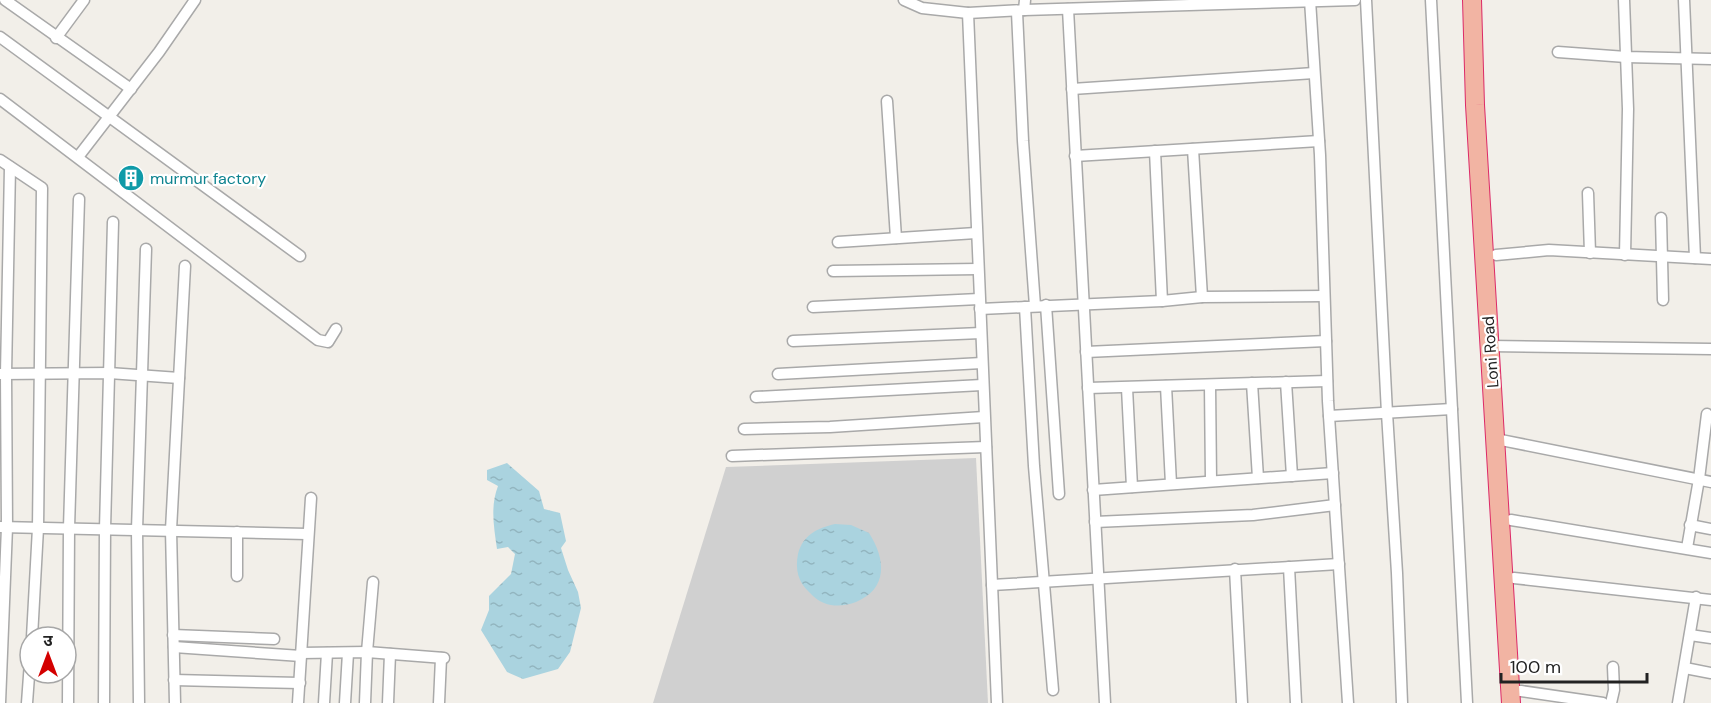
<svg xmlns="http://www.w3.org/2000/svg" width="1711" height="703" font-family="'DM Sans','Noto Sans Devanagari',sans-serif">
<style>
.religious{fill:#d0d0d0}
.water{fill:url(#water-ripples)}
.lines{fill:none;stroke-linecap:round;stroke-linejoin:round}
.minor-casing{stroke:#a9a9a9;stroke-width:13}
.trunk-casing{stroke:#dc2a67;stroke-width:20}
.minor{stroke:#fff;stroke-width:10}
.trunk{stroke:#f2b4a3;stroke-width:18}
.labels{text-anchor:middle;stroke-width:4.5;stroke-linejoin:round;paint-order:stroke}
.culture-label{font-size:16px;fill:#0d838f;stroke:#fff;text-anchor:start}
.street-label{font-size:16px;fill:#222;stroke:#fff}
</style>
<defs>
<pattern id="water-ripples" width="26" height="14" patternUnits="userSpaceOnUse" patternTransform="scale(1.5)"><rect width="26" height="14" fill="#aad3df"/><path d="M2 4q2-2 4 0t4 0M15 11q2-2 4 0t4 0" fill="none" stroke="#92b5bf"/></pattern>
</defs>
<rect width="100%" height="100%" fill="#f2efe9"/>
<path class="religious" d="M976 458 988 703H653L726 467Z"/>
<g class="water">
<path d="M507 463 539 491 544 509 560 513 566 541 561 548 568 570 578 592 581 608 570 652 558 669 523 679 507 672 481 630 489 610V596L511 574 515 554 508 547 497 549C494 527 490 507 498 486L487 480V470Z"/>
<path d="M835 524 851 525 869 533C886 559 888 589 856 602 846 606 834 607 824 603 818 601 813 596 809 592 798 582 795 569 798 554 803 535 817 528 835 524Z"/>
</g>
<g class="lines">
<defs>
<g id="minor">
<path d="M5 0 131 89"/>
<path d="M904 0 922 8 968 13"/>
<path d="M1310 0 1320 155 1328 401 1348 703"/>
<path d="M1366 0 1387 413 1397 573 1402 703"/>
<path d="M1431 0 1467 703"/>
<path d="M1624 0 1628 109 1625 255"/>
<path d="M1684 0 1695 258"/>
<path d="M1068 9 1105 703"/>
<path d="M1024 10 1355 0"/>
<path d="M1017 12 1023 141 1035 306"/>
<path d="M0 37 300 256"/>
<path d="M56 38 84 0"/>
<path d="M1558 52 1626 57 1711 59"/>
<path d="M1072 89 1314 73"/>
<path d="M0 99 318 340 328 342 336 329"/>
<path d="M887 101 896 238"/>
<path d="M1193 149 1202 297"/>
<path d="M1155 151 1162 301"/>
<path d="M1075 156 1319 141"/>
<path d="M78 157 159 52 195 0"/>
<path d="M0 160 42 188 38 528 32 637"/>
<path d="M1588 193 1590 253"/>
<path d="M1661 218 1663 300"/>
<path d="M838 242 976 233"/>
<path d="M1496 255 1549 250 1711 259"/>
<path d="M833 271 978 269"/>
<path d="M1046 305 1059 494"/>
<path d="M813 307 979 299"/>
<path d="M1025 307 1034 466 1053 690"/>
<path d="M980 309 1162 301 1202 297 1324 296"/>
<path d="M793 341 981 333"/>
<path d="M1490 346 1711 349"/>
<path d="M1086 352 1326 341"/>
<path d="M0 374 109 373 179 378"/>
<path d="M778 374 982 363"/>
<path d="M1286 382 1292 476"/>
<path d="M1252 383 1258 478"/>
<path d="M1210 385 1211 481"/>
<path d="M1166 386 1171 484"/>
<path d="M1088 388 1327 381"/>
<path d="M1127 388 1132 487"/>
<path d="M756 397 982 385"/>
<path d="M1329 416 1452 409"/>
<path d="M744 429 830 427 984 417"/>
<path d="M1496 439 1711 482"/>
<path d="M732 456 986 447"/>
<path d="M1093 490 1333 473"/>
<path d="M1511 520 1711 553"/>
<path d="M1095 522 1253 515 1335 505"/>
<path d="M1690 525 1711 529"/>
<path d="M0 527 307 534"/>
<path d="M237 532V576"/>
<path d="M1687 548 1699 479 1707 414"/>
<path d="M1289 567 1296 703"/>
<path d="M1235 569 1242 703"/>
<path d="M1514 578 1711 600"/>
<path d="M992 585 1339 564"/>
<path d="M173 635 274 639"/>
<path d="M1690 635 1711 638"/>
<path d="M174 647 301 656"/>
<path d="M301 653 367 652 444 658"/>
<path d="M1685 668 1711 673"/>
<path d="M174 680 300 683"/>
<path d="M1511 691H1521L1603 703"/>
<path d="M0 703 7 527 6 374 10 167"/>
<path d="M27 703 30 662"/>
<path d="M68 703 69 528 79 199"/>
<path d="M104 703 105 529 113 222"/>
<path d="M139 703 137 530 146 249"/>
<path d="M175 703 171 530 185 266"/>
<path d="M298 703 311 498"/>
<path d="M324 703 327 653"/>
<path d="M345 703 348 653"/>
<path d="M365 703 367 652 373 582"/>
<path d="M388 703 390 654"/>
<path d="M439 703 441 658"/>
<path d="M997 703 968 13 1024 10 1025 0"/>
<path d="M1611 703 1614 690 1613 667"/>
<path d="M1678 703 1696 597"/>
</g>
<path id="trunk" d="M1472 0 1475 105 1511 703"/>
</defs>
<use href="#minor" class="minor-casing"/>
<use href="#trunk" class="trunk-casing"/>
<use href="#minor" class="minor"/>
<use href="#trunk" class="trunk"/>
</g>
<defs>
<symbol id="building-disc" viewBox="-11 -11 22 22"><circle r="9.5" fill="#0f9aa8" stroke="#fff"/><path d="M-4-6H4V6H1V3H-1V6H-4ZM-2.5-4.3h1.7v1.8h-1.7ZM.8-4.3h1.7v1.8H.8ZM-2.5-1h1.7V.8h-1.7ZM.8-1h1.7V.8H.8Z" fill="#fff"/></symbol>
</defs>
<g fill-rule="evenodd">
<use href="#building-disc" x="116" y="163" width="30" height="30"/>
</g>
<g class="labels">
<g class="culture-label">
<text x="150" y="184">murmur factory</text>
</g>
<g class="street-label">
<text transform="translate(1490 352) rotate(-94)" y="6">Loni Road</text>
</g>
</g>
<g transform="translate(48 655)"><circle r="28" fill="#ffffff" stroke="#a7a7a7" stroke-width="1.5"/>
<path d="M0-4.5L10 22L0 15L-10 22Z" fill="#d40000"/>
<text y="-9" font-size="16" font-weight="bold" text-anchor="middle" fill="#222222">उ</text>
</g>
<path d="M1501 673v9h146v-9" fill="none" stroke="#222222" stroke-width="3"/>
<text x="1510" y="673" font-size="18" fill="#222222" stroke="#ffffff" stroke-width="4.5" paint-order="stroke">100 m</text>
</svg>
